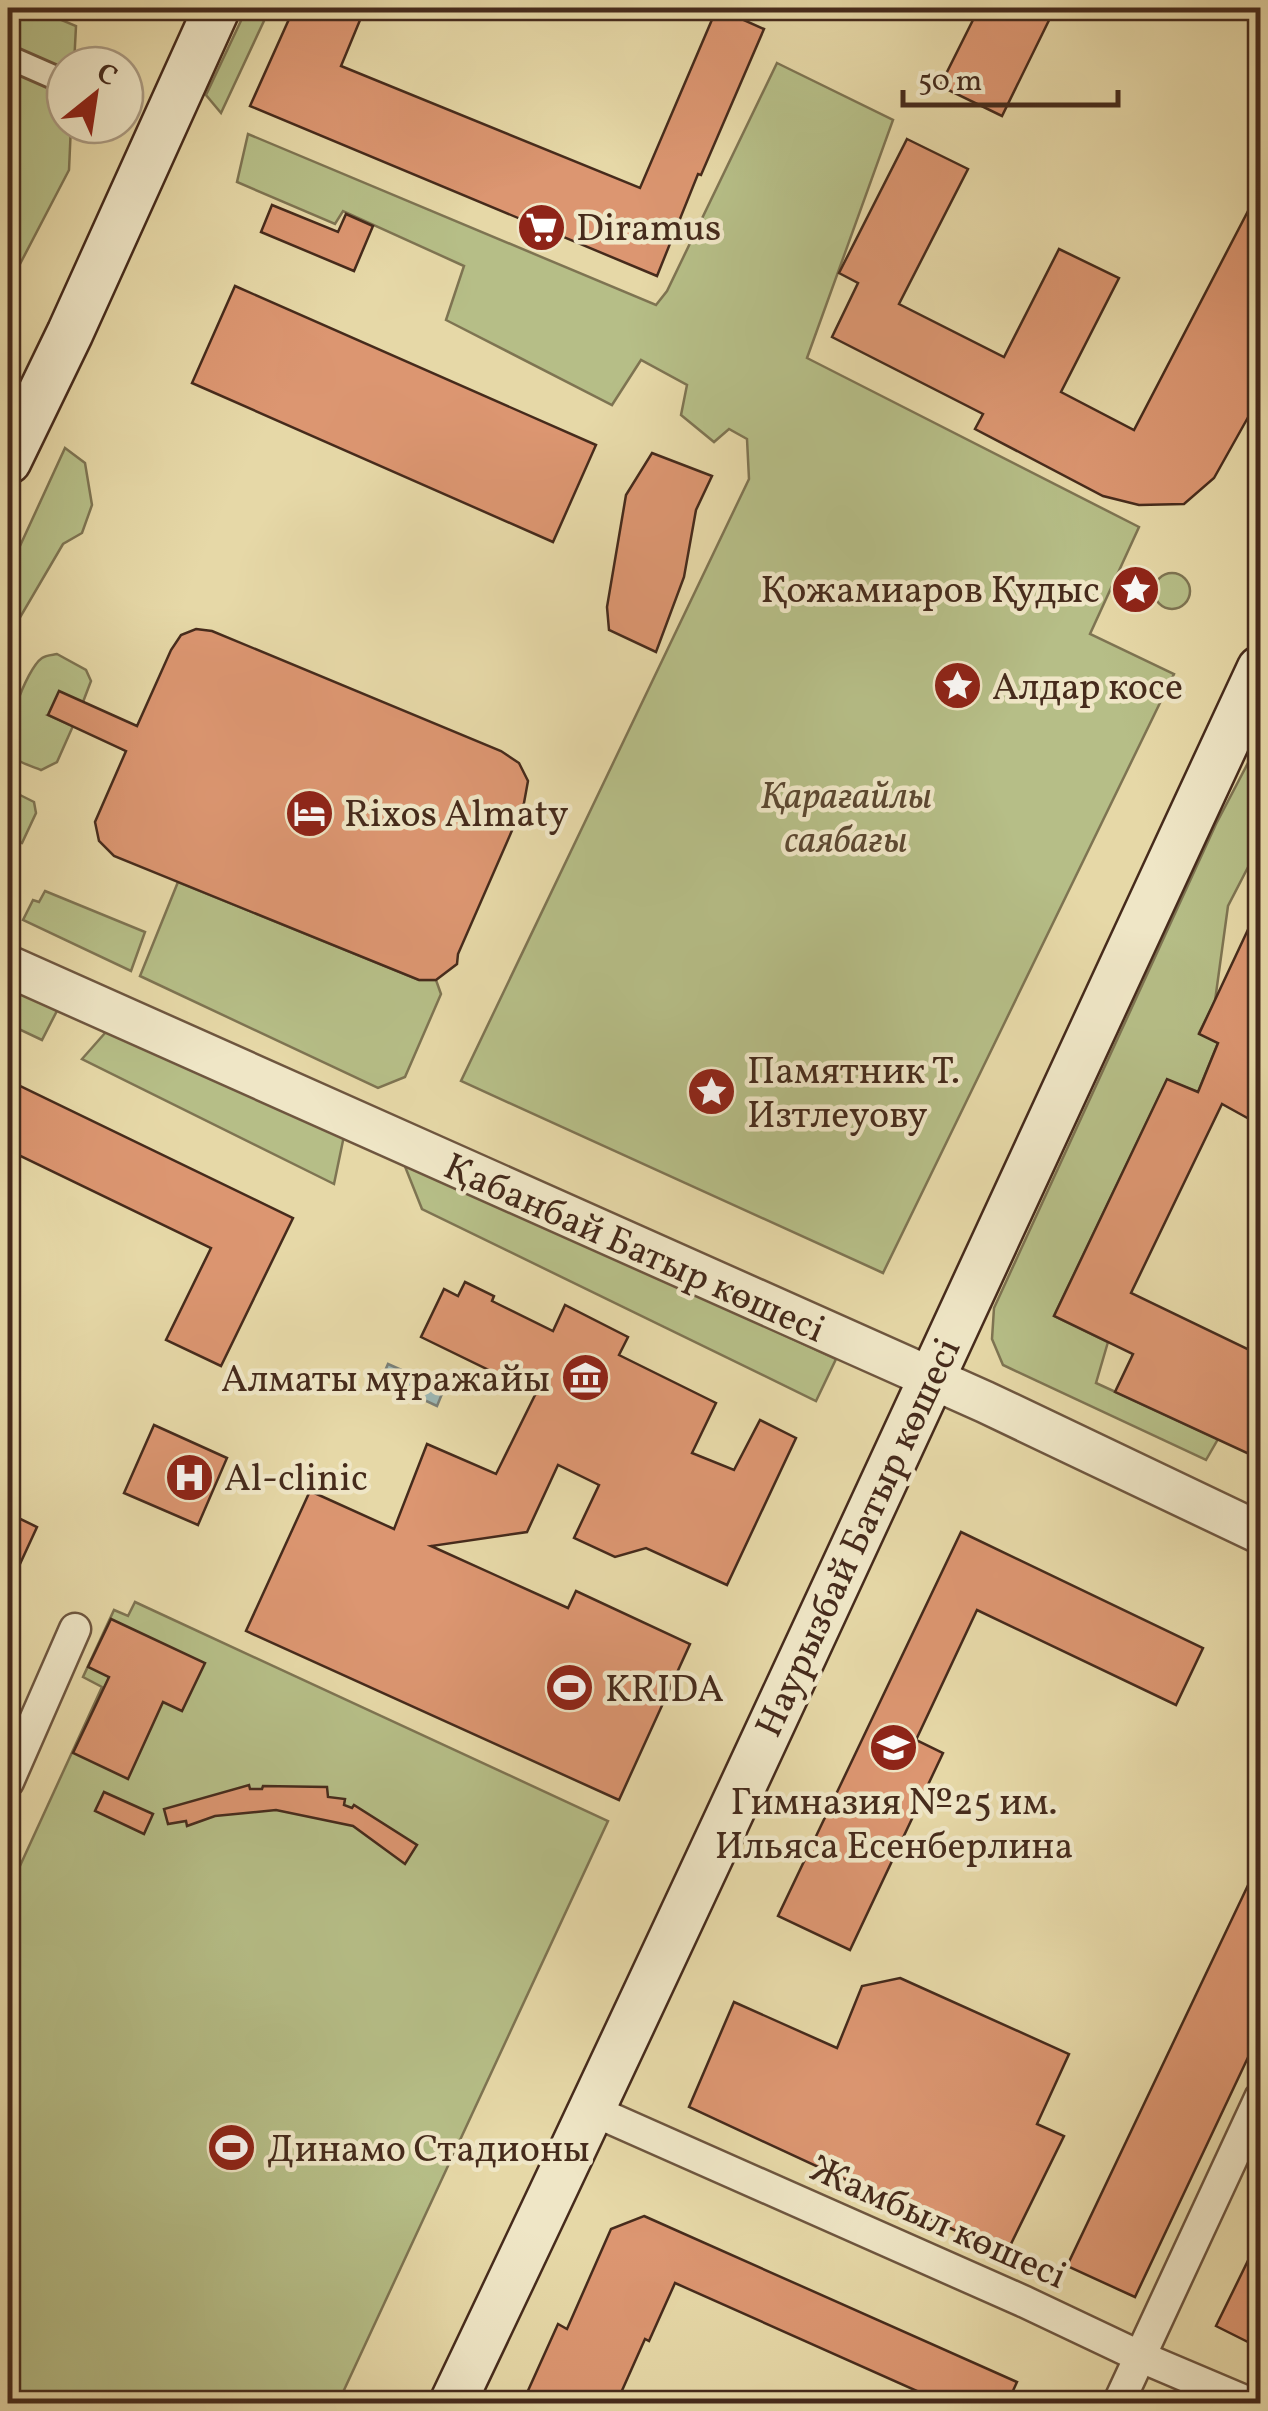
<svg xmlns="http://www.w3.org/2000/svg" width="1268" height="2411" font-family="Vollkorn,serif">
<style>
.green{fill:#b6be87;stroke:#7e7452;stroke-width:2.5}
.water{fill:#9cb7b4;stroke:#7a7f77;stroke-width:2.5}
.building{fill:#dc9671;stroke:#462b1c;stroke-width:2.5}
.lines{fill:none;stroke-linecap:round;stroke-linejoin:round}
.pedestrian-casing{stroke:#6e563f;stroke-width:28}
.minor-casing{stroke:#6e563f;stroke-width:35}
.tertiary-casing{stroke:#6e563f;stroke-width:45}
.secondary-casing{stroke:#462b1c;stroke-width:50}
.pedestrian{stroke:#efe6c6;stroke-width:22}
.minor{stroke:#efe6c6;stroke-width:30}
.tertiary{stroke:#efe6c6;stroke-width:40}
.secondary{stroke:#efe6c6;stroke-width:45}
.labels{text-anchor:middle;stroke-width:9;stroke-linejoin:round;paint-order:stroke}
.poi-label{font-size:38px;fill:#462b1c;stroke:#efe6c6;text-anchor:start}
.park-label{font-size:38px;font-style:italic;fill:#5c4831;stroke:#efe6c6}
.street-label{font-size:38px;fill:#462b1c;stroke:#efe6c6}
</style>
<rect width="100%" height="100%" fill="#e6d8a7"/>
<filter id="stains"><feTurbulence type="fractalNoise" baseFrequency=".002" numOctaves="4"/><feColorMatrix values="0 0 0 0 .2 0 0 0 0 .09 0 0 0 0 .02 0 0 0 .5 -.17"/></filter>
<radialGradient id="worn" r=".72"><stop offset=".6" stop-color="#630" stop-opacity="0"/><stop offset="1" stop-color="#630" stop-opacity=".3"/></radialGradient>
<g class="green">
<path d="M8 8H33L76 26 74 65H65V125H71L69 170 8 287Z"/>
<path d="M247 8H270L221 113 206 95Z"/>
<path d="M777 63 893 120 807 358 1139 527 1090 634 1174 674 883 1273 461 1081 749 479 747 439 729 429 714 442 681 415 687 385 641 360 612 405 446 320 464 266 343 211 335 224 237 182 248 134 656 305 667 291Z"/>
<path d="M65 448 85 463 92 505 82 533 63 544 8 638V572Z"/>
<circle cx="1172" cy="591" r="18"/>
<path d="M57 654 86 670 91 681 83 702 48 715 73 726 57 762 41 770C32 766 18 763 11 755 0 740 26 669 42 658 46 655 52 655 57 654Z"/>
<path d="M1260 740V844L1228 906 1215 1001 1199 1033 1218 1043 1198 1092 1167 1080 1054 1316 1108 1342 1096 1383 1218 1439 1206 1460 1003 1365 992 1339 994 1308 1216 824Z"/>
<path d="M8 789 34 802 36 813 22 843 8 840Z"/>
<path d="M178 882 419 980H436L441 994 405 1077 378 1088 140 976Z"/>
<path d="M45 891 145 932 131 971 23 920 33 900 39 902Z"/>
<path d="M8 977 62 1001 42 1040 8 1024Z"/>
<path d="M113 1024 345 1131 334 1184 82 1059Z"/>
<path d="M402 1159 836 1359 816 1401 422 1209Z"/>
<path d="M135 1602 608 1821 338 2403H8V1892L102 1687 83 1677 114 1610 128 1616Z"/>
</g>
<path class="water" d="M388 1364 444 1389 437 1406 381 1380Z"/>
<g class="building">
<path d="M294 8H365L341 66 640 188 717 8 764 29 701 175 698 174 657 276 250 106Z"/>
<path d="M979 8H1055L1002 116 940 86Z"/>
<path d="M907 139 968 169 899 304 1004 357 1059 249 1119 278 1061 392 1134 430 1260 188V396L1214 478 1184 504 1139 505 1103 496 975 429 983 414 832 337 858 283 839 273Z"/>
<path d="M272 205 338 232 346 214 373 226 354 271 261 232Z"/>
<path d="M235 286 596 445 553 542 192 383Z"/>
<path d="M652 453 712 476 696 510 684 577 656 652 609 630 607 607 626 495Z"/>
<path d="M196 629 212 631 501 751 519 763 528 781 524 803 458 954 457 964 436 980H419L114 856 99 841 95 822 126 751 48 715 59 691 137 726 171 650 181 635Z"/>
<path d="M1260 904V1125L1222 1104 1131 1293 1260 1355V1459L1115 1392 1133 1354 1054 1316 1167 1079 1198 1092 1218 1043 1199 1034Z"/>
<path d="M8 1080 293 1218 221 1366 166 1340 211 1248 8 1150Z"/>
<path d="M465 1282 494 1296 492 1301 553 1331 565 1305 628 1337 619 1355 716 1403 692 1453 734 1470 760 1420 796 1438 727 1585 646 1548 615 1557 574 1538 599 1485 558 1465 527 1532 431 1546 568 1608 576 1591 690 1644 619 1800 246 1631 310 1491 394 1529 427 1444 496 1474 536 1393 421 1337 444 1289 458 1296Z"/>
<path d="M154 1425 227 1458 198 1525 124 1493Z"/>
<path d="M8 1513 37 1527 8 1590Z"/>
<path d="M961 1532 1203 1648 1176 1705 977 1610 916 1740 943 1753 850 1950 778 1916Z"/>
<path d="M111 1619 205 1663 182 1711 163 1702 128 1779 73 1753 109 1677 88 1667Z"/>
<path d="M249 1785 250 1789H262L263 1786 327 1787 328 1797 345 1799 344 1805 352 1808 354 1805 417 1845 405 1864 353 1826 276 1810 215 1816 187 1826 186 1821 168 1824 164 1809Z"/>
<path d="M104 1792 153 1814 144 1834 95 1811Z"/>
<path d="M1260 1860V2032L1135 2297 1067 2266Z"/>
<path d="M900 1978 1069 2054 1037 2124 1064 2136 1006 2254 689 2107 734 2002 837 2048 862 1986Z"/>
<path d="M644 2216 1017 2382 1007 2404H946L675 2283 649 2341 645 2339 616 2404H522L558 2324 567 2329 611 2229Z"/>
<path d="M1260 2236V2348L1216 2326Z"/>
</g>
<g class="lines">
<defs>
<path id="pedestrian" d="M8 57 65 82"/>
<g id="minor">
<path d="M8 1782 75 1629"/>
<path d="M594 2111 1025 2302 1141 2357 1252 2404"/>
<path d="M1118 2404 1260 2098"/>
</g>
<path id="tertiary" d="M8 966 985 1402 1260 1533"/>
<g id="secondary">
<path d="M8 461 70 333 217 8"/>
<path d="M452 2404C727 1828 991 1247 1260 669"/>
</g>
</defs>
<use href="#pedestrian" class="pedestrian-casing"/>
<use href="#minor" class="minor-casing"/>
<use href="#tertiary" class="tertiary-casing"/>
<use href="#secondary" class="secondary-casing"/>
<use href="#pedestrian" class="pedestrian"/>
<use href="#minor" class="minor"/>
<use href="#tertiary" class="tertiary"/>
<use href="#secondary" class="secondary"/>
</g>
<defs>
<symbol id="supermarket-disc" viewBox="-11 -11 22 22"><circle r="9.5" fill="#8f2418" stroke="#efe6c6"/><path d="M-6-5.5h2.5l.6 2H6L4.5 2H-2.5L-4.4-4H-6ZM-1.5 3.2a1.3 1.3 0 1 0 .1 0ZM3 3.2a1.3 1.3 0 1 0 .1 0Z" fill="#fff"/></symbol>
<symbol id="sight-disc" viewBox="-11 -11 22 22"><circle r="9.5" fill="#8f2418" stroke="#efe6c6"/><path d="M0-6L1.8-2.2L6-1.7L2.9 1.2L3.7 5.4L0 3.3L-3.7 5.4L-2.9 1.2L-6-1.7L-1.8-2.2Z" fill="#fff"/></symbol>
<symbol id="hotel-disc" viewBox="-11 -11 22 22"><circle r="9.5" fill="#8f2418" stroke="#efe6c6"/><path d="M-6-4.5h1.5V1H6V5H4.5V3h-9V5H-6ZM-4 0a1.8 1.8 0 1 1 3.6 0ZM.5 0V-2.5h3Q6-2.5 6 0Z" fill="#fff"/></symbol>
<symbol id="museum-disc" viewBox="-11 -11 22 22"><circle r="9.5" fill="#8f2418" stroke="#efe6c6"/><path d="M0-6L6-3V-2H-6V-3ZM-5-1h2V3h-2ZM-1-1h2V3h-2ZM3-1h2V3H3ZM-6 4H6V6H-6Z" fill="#fff"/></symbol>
<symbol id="hospital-disc" viewBox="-11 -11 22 22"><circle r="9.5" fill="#8f2418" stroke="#efe6c6"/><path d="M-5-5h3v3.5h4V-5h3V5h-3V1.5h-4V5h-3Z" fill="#fff"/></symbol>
<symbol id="stadium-disc" viewBox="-11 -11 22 22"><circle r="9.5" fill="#8f2418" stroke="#efe6c6"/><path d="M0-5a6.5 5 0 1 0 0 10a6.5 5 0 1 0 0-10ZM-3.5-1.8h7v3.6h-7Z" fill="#fff"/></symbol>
<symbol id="school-disc" viewBox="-11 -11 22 22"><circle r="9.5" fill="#8f2418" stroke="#efe6c6"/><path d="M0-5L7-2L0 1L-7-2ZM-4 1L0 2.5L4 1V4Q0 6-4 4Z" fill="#fff"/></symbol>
</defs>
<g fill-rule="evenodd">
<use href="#supermarket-disc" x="514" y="200" width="55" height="55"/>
<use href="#sight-disc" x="1108" y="562" width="55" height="55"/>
<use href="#sight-disc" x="930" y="658" width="55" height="55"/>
<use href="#hotel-disc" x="282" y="786" width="55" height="55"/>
<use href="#sight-disc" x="684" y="1064" width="55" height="55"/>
<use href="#museum-disc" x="558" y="1350" width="55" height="55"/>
<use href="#hospital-disc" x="162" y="1450" width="55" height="55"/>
<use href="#stadium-disc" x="542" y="1660" width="55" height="55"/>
<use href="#school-disc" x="866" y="1720" width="55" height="55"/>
<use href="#stadium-disc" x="204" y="2120" width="55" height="55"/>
</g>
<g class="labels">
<g class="poi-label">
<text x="576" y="240">Diramus</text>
<text x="1100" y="602" text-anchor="end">Қожамиаров Қудыс</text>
<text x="992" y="699">Алдар косе</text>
<text x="344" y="826">Rixos Almaty</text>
<text x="747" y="1083">Памятник Т.<tspan x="747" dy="44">Изтлеуову</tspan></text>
<text x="550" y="1391" text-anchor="end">Алматы мұражайы</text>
<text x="224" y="1490">Al-clinic</text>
<text x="605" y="1701">KRIDA</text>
<text x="894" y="1814" text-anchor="middle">Гимназия №25 им.<tspan x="894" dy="44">Ильяса Есенберлина</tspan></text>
<text x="267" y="2161">Динамо Стадионы</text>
</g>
<g class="park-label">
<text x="846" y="808">Қарағайлы<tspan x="846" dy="44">саябағы</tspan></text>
</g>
<g class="street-label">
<text transform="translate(635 1247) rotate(24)" y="13">Қабанбай Батыр көшесі</text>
<text transform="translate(857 1537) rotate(-65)" y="13">Наурызбай Батыр көшесі</text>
<text transform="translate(939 2221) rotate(24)" y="13">Жамбыл көшесі</text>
</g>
</g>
<rect width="1268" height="2411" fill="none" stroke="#e6d8a7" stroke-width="40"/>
<rect x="10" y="10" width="1248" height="2391" fill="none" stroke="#462b1c" stroke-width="5"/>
<rect x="20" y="20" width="1228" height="2371" fill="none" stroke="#462b1c" stroke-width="2.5"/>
<g transform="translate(95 95) rotate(30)"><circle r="48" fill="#efe6c6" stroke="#ab9b82" stroke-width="2.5"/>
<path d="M0-8L18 38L0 25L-18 38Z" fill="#8f2418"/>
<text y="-15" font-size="28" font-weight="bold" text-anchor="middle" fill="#462b1c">С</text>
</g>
<path d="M903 90v15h215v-15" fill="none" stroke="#462b1c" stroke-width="5"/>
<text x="918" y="90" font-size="30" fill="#462b1c" stroke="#efe6c6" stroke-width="8" paint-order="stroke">50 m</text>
<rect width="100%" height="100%" filter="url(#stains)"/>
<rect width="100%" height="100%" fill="url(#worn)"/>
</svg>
